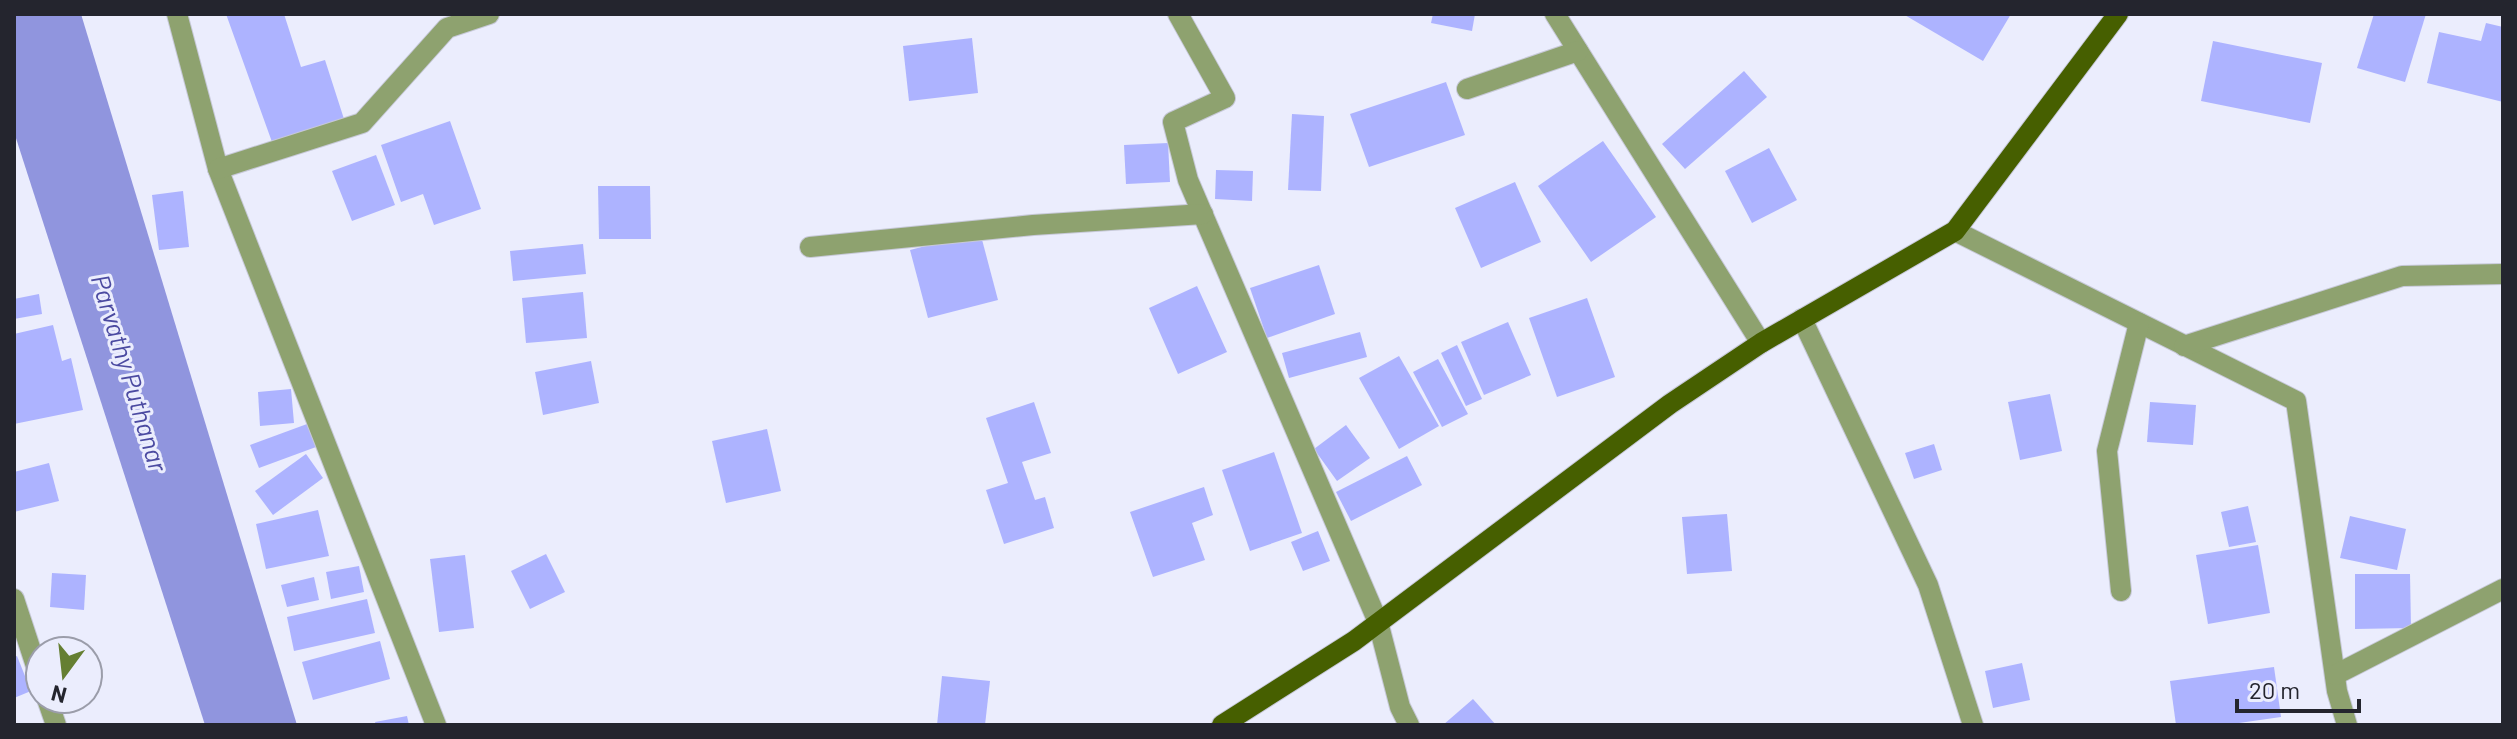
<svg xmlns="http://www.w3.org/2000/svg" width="2517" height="739" font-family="Barlow,sans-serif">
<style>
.water{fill:#9095de}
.building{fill:#adb3ff}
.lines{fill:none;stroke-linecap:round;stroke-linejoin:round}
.minor-casing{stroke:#c7c9d8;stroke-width:22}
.major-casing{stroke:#c7c9d8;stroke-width:22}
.minor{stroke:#8ea26f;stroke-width:20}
.major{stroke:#465f00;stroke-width:20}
.labels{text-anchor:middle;stroke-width:6;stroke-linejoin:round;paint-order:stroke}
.water-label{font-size:26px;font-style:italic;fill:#4b4aa1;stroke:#ebedfd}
</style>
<rect width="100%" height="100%" fill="#ebedfd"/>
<path class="water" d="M14 14H81L297 725H205L14 132Z"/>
<g class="building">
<path d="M226 14H284L301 67 325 60 344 119 272 142Z"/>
<path d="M1433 14H1475L1472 31 1431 23Z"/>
<path d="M1903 14H2011L1983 61Z"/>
<path d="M2374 14H2426L2405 82 2357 68Z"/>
<path d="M2486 23 2503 27V102L2427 83 2439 32 2481 41Z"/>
<path d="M972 38 978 93 909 101 903 46Z"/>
<path d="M2213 41 2322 63 2310 123 2201 101Z"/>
<path d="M1744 71 1767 97 1685 169 1662 144Z"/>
<path d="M1446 82 1465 135 1369 167 1350 114Z"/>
<path d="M1292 114 1324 116 1321 191 1288 190Z"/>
<path d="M450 121 481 209 434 225 423 194 401 202 381 145Z"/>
<path d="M1603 141 1656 217 1591 262 1538 186Z"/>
<path d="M1168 143 1170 182 1126 184 1124 145Z"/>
<path d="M1769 148 1797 200 1752 223 1725 171Z"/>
<path d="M376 155 395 205 352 221 332 171Z"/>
<path d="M1216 170 1253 171 1252 201 1215 199Z"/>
<path d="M1515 182 1541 242 1481 268 1455 208Z"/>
<path d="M598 186H650L651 239H599Z"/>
<path d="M183 191 189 247 159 250 152 195Z"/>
<path d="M980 232 998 300 928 318 910 250Z"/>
<path d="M583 244 586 274 513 281 510 251Z"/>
<path d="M1319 265 1335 314 1267 338 1250 288Z"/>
<path d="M1197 286 1227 352 1178 374 1149 308Z"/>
<path d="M583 292 587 338 526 343 522 298Z"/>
<path d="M39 294 42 314 14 319V299Z"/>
<path d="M1587 298 1615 377 1557 397 1529 318Z"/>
<path d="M1508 322 1531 375 1484 395 1461 342Z"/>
<path d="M53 325 62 361 71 358 83 410 14 424V334Z"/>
<path d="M1360 332 1367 357 1289 378 1282 353Z"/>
<path d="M1457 345 1482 399 1466 406 1441 353Z"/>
<path d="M1399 356 1439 426 1399 449 1359 378Z"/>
<path d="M1438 359 1468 414 1442 427 1413 372Z"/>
<path d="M591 361 599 403 543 415 535 372Z"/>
<path d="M291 389 294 423 260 426 258 392Z"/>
<path d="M2050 394 2062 451 2020 460 2008 402Z"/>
<path d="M1034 402 1051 453 1022 462 1035 500 1045 497 1054 528 1004 544 986 490 1008 483 986 418Z"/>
<path d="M2150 402 2196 405 2193 445 2147 442Z"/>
<path d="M307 424 316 447 259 468 250 445Z"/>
<path d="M1346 425 1370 458 1337 481 1314 449Z"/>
<path d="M767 429 781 491 726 503 712 441Z"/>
<path d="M1934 444 1942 470 1914 479 1905 453Z"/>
<path d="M1274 452 1302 533 1250 551 1222 470Z"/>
<path d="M306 454 323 478 273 515 255 491Z"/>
<path d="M1407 456 1422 485 1351 521 1336 492Z"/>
<path d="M49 463 59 501 14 512V472Z"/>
<path d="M1204 487 1213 515 1192 523 1205 560 1153 577 1130 512Z"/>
<path d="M2248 506 2256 542 2229 547 2221 512Z"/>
<path d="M318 510 329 556 266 569 256 524Z"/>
<path d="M1727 514 1732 571 1687 574 1682 517Z"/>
<path d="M2350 516 2406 529 2397 570 2340 558Z"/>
<path d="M1318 531 1330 561 1303 571 1291 542Z"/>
<path d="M2258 545 2270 613 2208 624 2196 555Z"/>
<path d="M546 554 565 592 530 609 511 571Z"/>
<path d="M465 555 474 628 439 632 430 559Z"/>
<path d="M359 566 364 592 331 599 326 572Z"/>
<path d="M52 573 86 575 84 610 50 607Z"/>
<path d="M2355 574H2410L2411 628 2355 629Z"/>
<path d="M314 577 319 600 287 607 281 585Z"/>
<path d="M367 599 375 633 294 651 287 617Z"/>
<path d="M380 641 390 679 313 700 302 662Z"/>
<path d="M17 656 31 691 14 698V657Z"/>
<path d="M2022 663 2030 700 1993 708 1985 671Z"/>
<path d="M2274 667 2281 717 2225 725H2176L2170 681Z"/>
<path d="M942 676 990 681 985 725H937Z"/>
<path d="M1473 699 1496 725H1443Z"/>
<path d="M407 716 409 725H376L375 722Z"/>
</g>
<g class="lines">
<defs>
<g id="minor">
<path d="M177 14 218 169 436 725"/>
<path d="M1178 14 1225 98 1173 122 1188 180 1378 622 1400 707 1409 725"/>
<path d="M1555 14 1761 343"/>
<path d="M1467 89 1578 51"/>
<path d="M218 169 362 123 447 28 489 14"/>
<path d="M1955 231 2296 401 2337 691 2347 725"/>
<path d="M810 247 1033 225 1203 214"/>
<path d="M1802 319 1928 585 1973 725"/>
<path d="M2184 346 2402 276 2503 274"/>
<path d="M2121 591 2107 451 2139 323"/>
<path d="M14 599 40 678"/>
<path d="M2335 675 2503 589"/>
<path d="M47 699 56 725"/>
</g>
<path id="major" d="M1222 725 1354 641 1670 404 1761 343 1955 231 2118 14"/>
</defs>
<use href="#minor" class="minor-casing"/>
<use href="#major" class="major-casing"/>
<use href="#minor" class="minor"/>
<use href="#major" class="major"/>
</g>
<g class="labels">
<g class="water-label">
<text transform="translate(129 373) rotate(73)" y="9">Parvathy Puthanar</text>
</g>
</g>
<rect width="2517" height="739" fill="none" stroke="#24252e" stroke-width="32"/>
<g transform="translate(64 675) rotate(195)"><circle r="38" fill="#ebedfd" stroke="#9b9daa" stroke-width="2"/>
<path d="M0-6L14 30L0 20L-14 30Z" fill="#657f32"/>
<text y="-12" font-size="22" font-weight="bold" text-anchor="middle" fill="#24252e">N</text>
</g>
<path d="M2237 699v12h122v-12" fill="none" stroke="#24252e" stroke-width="4"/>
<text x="2249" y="699" font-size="24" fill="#24252e" stroke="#ebedfd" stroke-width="6" paint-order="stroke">20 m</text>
</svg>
